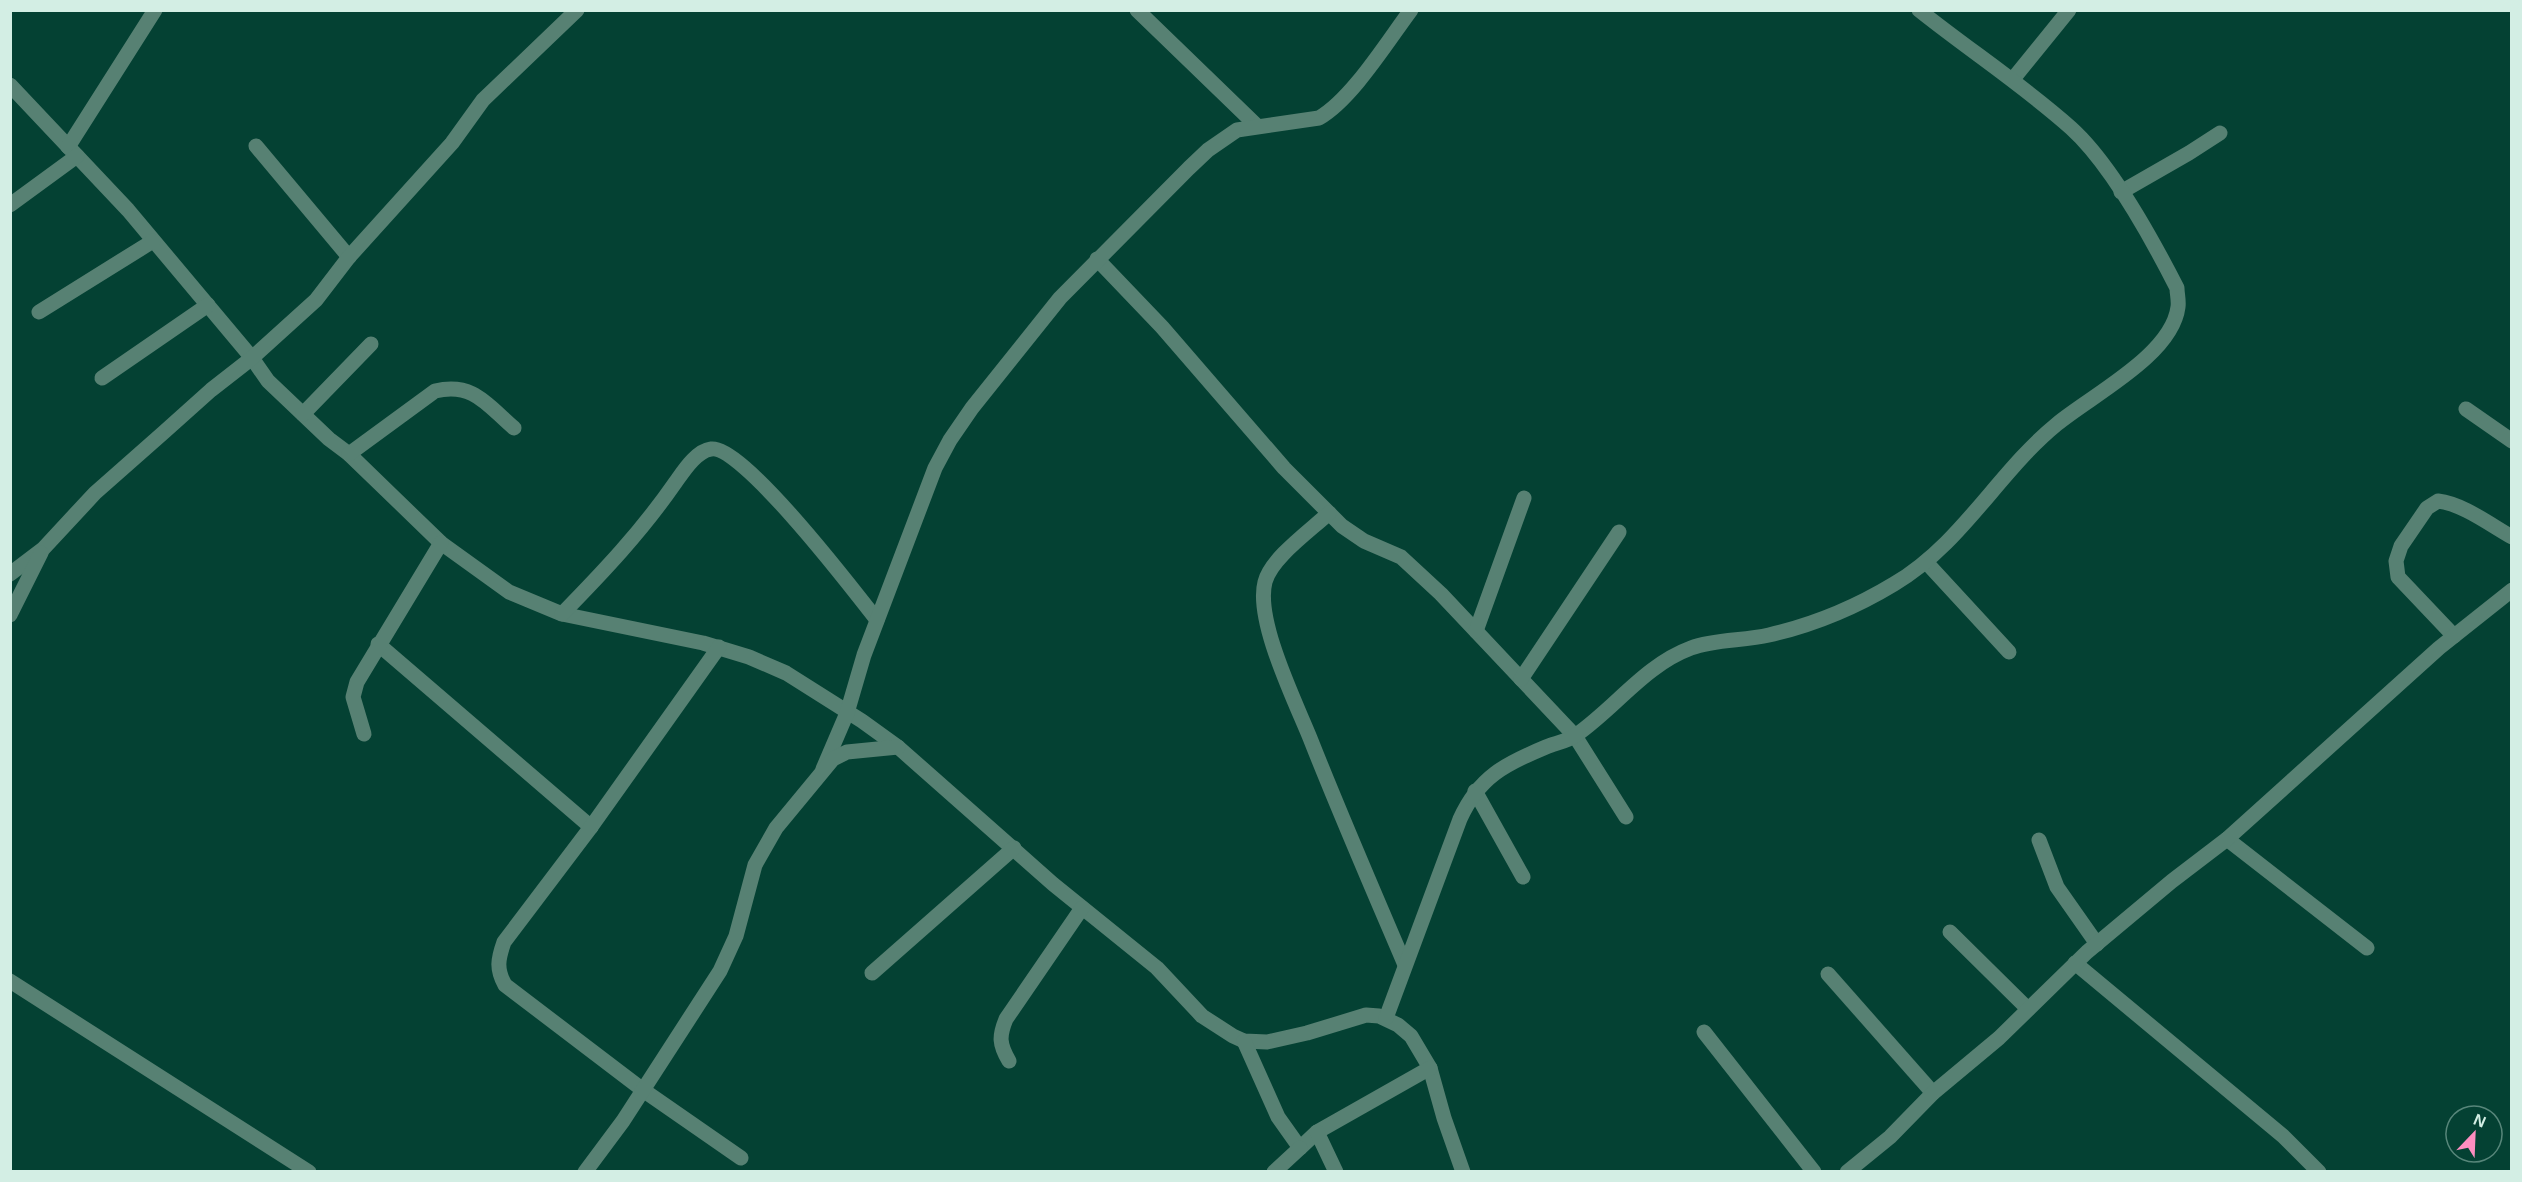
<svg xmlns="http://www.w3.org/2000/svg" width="2522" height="1182" font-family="Arial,sans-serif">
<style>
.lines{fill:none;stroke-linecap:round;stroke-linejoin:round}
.minor{stroke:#578173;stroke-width:15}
</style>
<rect width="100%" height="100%" fill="#044133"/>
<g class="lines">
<g class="minor">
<path d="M1137 10 1257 126"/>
<path d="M2013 79 2069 10"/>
<path d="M10 85 128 210 252 358 268 381 288 400 329 439 349 454 441 543 509 592 562 614 703 643 749 657 786 673 862 721 898 747 1053 884 1157 968 1202 1016 1233 1036 1244 1041 1267 1042 1307 1033 1366 1015 1379 1016 1398 1025 1411 1036 1430 1068 1444 1118 1463 1172"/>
<path d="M256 146 349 257"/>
<path d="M68 147 155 10"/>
<path d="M2121 192 2189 153 2220 133"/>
<path d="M10 205 77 156"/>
<path d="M1097 259 1162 327 1284 468 1342 526 1364 541 1401 557 1441 594 1575 736 1626 817"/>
<path d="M39 312 153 241"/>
<path d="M102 378 208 305"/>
<path d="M2466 409 2512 441"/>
<path d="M303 414 371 344"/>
<path d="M349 454 435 391C474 382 487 405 514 428"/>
<path d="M1329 513C1311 530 1271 558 1265 582 1255 620 1295 701 1310 738 1340 814 1373 890 1405 965"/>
<path d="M1926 562 2009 652"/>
<path d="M10 574 43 549 95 493 163 433 211 390 252 358 316 300 349 257 452 143 483 100 577 10"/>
<path d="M562 614C604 571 641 532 675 483 683 472 696 451 711 449 742 444 855 592 877 620"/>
<path d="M10 615 41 553"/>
<path d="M1476 631 1524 498"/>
<path d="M2454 636 2398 577 2396 561 2401 546 2427 508 2438 501C2463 504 2489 524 2512 537"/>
<path d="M378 644 591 827"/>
<path d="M719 647 591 827 504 942C498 959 496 969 505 985L643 1090 741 1158"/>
<path d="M1521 679 1619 532"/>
<path d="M364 734 353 697 357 682 441 543"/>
<path d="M823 769 847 713 864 655 935 468 950 440 972 408 1060 298 1189 168 1208 150 1237 130 1319 118C1352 99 1387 42 1411 10"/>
<path d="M1475 791 1523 877"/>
<path d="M2227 839 2367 948"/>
<path d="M2039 840 2057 887 2097 944"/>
<path d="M1950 932 2028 1009"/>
<path d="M2075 963 2283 1136 2319 1172"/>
<path d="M872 973 1014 848"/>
<path d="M1828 974 1933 1093"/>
<path d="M10 981 309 1172"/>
<path d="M1386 1018 1460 819C1479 777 1505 764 1546 747 1556 743 1568 741 1576 735 1616 707 1645 665 1691 648 1715 639 1744 641 1769 635 1813 625 1856 607 1894 584 1962 544 1998 472 2057 424 2092 395 2172 355 2178 307 2179 301 2177 294 2177 288 2152 239 2112 165 2071 128 2023 85 1969 50 1919 10"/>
<path d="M1704 1032 1814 1172"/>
<path d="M1244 1041 1278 1117 1300 1148 1317 1132 1430 1068"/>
<path d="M1009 1061C999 1044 999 1036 1006 1019L1082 908"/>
<path d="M1317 1132 1336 1172"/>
<path d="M585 1172 623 1121 720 971 736 936 755 865 776 828 833 759 847 752 898 747"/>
<path d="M1274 1172 1300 1148"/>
<path d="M1847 1172 1890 1137 1933 1093 1999 1038 2087 952 2172 881 2227 839 2439 648 2512 590"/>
</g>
</g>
<rect width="2522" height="1182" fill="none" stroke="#d3eee4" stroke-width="24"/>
<g transform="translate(2474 1134) rotate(23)"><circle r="28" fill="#044133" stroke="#57867a" stroke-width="1.5"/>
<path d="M0-4.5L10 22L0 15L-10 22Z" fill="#fd8ec0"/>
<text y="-9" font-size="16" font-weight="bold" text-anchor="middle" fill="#d3eee4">N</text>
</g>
</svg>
